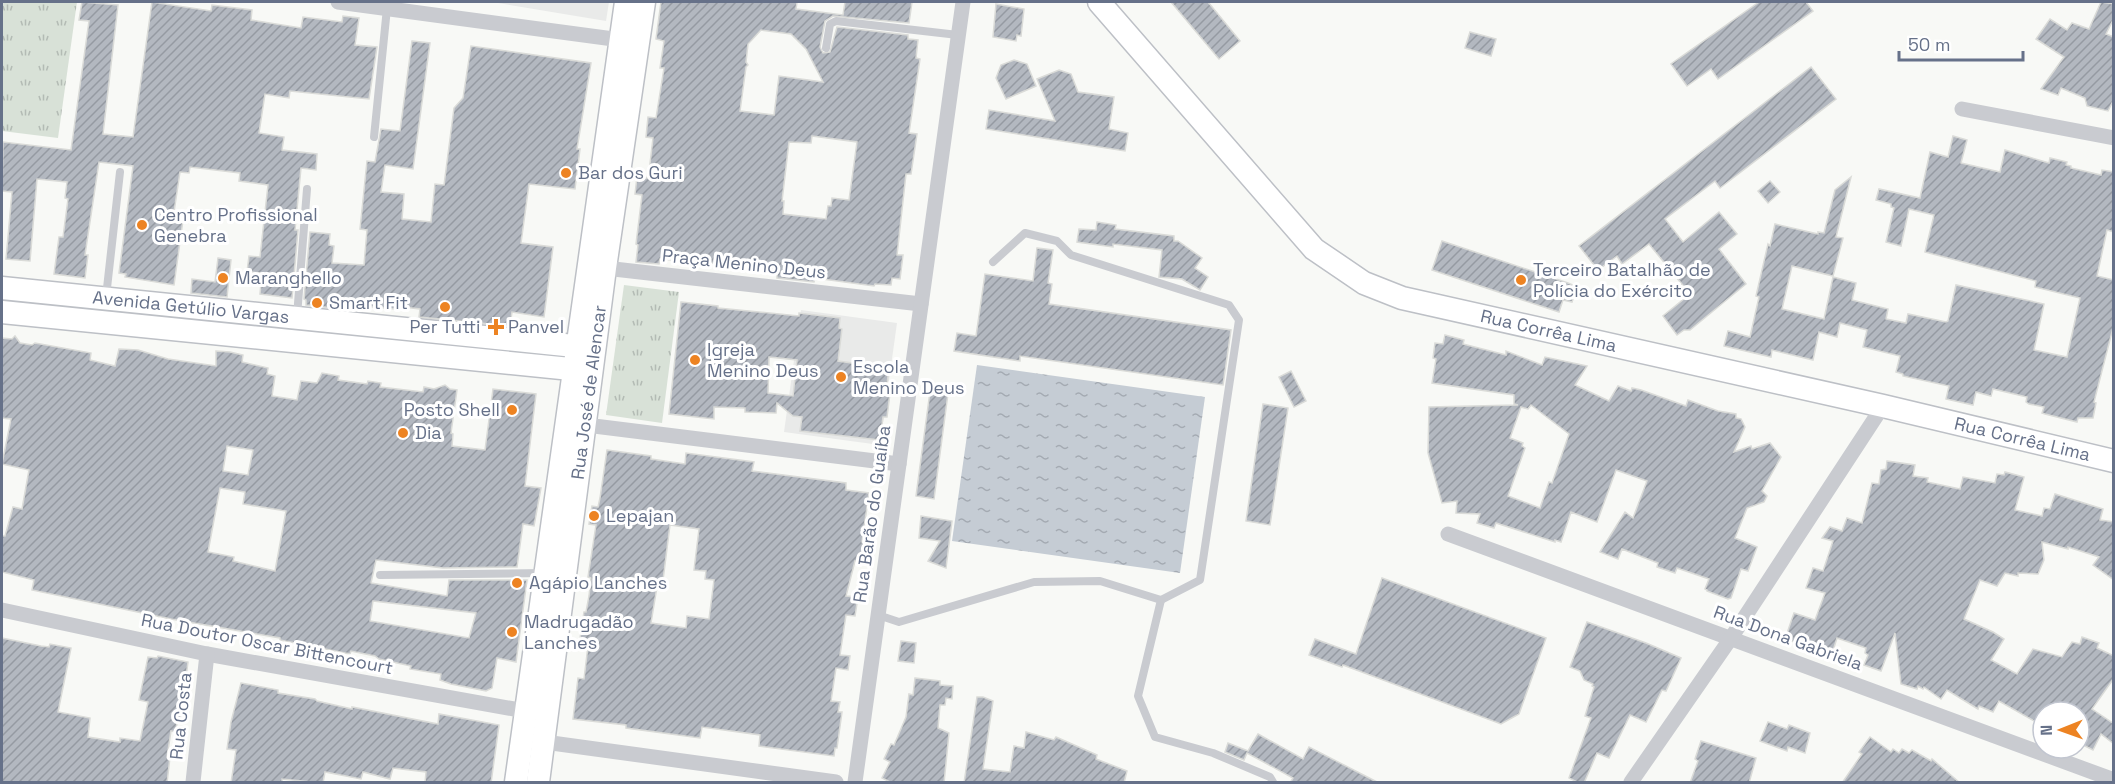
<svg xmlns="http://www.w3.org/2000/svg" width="2115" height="784" font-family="'Space Grotesk',sans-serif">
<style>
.built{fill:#e9eae9}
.grass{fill:url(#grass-tufts)}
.water{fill:url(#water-ripples)}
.building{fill:url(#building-hatch);stroke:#dadbd8;stroke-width:1.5;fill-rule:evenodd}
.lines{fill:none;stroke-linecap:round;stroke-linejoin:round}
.secondary-casing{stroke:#bdc0c6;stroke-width:25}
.lane{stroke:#c9cbd0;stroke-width:8}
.street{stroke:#c9cbd0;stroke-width:15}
.secondary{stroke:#fff;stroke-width:22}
.poi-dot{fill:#ed8322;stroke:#fff;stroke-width:2}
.labels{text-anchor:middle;stroke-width:6;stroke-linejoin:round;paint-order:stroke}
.poi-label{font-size:18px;fill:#667189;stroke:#fff;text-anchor:start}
.street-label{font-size:18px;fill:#667189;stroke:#fff}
</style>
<defs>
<pattern id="grass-tufts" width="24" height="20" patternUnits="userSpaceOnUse" patternTransform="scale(1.5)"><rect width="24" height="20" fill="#d8e1d7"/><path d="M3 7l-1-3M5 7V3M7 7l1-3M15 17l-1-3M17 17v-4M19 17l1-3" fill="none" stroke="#b3bbb4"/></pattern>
<pattern id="water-ripples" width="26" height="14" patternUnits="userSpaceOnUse" patternTransform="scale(1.5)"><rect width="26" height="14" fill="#c5ccd4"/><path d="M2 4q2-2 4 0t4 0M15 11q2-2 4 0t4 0" fill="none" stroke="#a4aab2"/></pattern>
<pattern id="building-hatch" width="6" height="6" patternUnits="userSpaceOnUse" patternTransform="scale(1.5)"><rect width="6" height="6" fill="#b3b8c0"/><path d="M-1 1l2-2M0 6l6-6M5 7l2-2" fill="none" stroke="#959aa2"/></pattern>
</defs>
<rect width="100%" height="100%" fill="#f8f9f6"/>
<g class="built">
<path d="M492 2H609L606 21Z"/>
<path d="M801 310 897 323 880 445 784 432Z"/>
</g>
<g class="grass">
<path d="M2 2H77L58 138 2 131Z"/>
<path d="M624 285 679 292 662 423 606 415Z"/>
</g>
<path class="water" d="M977 365 1205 397 1180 573 952 541Z"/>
<g class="building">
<path d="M82 2 118 5 103 134 133 137 152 2 211 11 212 5 252 10 251 20 301 28 303 17 342 22 343 16 359 18 355 45 377 47 369 99 290 91 289 98 265 94 259 133 284 137 282 150 317 154 316 170 301 168 295 230H298L292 298 260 294 262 273 247 272 249 256 260 257 268 185 239 181 240 173 190 167 189 173 180 172 174 212 184 213 174 285 125 277 126 274 119 273 133 166 99 162 85 255H88L85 278 54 274 59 237H63L68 199 65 198 67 182 37 179 30 261 6 259 12 192 2 191 3 142 71 150 89 21 79 20Z"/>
<path d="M661 2H797L796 9 843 15 845 2H912L909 23 833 16 825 21 820 47 823 53 830 52 837 27 908 35V39L918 40 916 58 920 59 909 133 917 134 911 174H906L897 255H903L900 279 892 278 891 285 875 284 874 286 815 278 814 282 777 278V274L756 271 757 269 751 267 723 264 660 259 659 264 636 262 638 245 636 244 642 195 635 194 637 177 647 178 649 172 653 138 646 137 648 117 656 118 664 68H660L664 41 656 39ZM761 30 791 34 806 49 823 82 779 76 774 115 740 111 746 67 748 65 746 62 748 44ZM812 136 857 142 849 200 832 198 831 206H828L826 219 783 214 784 201H782L789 142 811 143Z"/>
<path d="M1171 2H1208L1240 41 1219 59Z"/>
<path d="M1759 2H1806L1813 11 1718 79 1711 69 1687 86 1671 64Z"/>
<path d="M2101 2 2114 4V18L2106 34 2114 37V99L2108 111 2087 106 2085 98 2061 88 2058 95 2041 89 2064 57 2036 39 2050 19 2067 30 2072 23 2089 29Z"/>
<path d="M996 4 1024 9 1021 36 1017 35 1016 41 993 37Z"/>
<path d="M1470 32 1496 39 1491 56 1465 48Z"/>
<path d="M412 41 430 43 413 169 385 165 381 192 404 194 402 219 431 222 435 184 444 185 454 108 463 98 471 46 591 63 577 149H580L575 189 529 184 521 243 553 247 544 317 512 312 510 326 419 317 420 309 395 306 394 309 341 304V309L306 305V300L304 299 310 232 330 234 329 245 334 246 332 263 364 265 367 230 360 229 367 161 375 162 381 129 400 131Z"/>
<path d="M1014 60 1027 64 1036 86 1006 99 996 78 1001 65Z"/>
<path d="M1811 67 1836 99 1720 188 1715 181 1665 219 1683 242 1719 212 1737 234 1719 249 1746 284 1690 330H1684L1677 335 1663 316 1690 294 1649 244 1622 264 1617 256 1598 270 1579 246Z"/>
<path d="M1059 70 1071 74 1078 92 1114 97 1109 129 1128 133 1125 151 986 129 989 110 1055 121 1037 79Z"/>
<path d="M1953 136 1967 140 1961 163 2000 172 2005 150 2049 163 2050 158 2067 162 2066 165 2071 166V168L2101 175 2102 170 2114 172V232L2107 230 2097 276 2114 280V324L2094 402 2096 403 2093 418H2078L2077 422 2045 414 2042 413 2044 407 2029 404 2026 402 2027 397 1993 389 1991 396 1976 392 1973 405 1946 399 1949 386 1903 376V374L1896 372 1900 356 1863 347 1867 330 1840 323 1837 337 1819 332 1813 360 1772 350 1771 357 1724 346 1728 331 1750 337 1759 297 1756 296 1768 244 1770 246 1775 224 1818 234V232L1824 233 1835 190 1851 177 1836 237 1843 238 1833 276 1792 266 1782 309 1824 319 1833 277 1856 283 1852 300 1888 309 1886 319 1906 323 1908 314 1946 322 1948 321 1956 285 2044 304 2034 350 2067 357 2080 298 2035 287 2036 281 1925 252 1934 215 1909 209 1901 246 1886 242 1894 208 1891 207V204L1876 200 1879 189 1920 198 1930 152 1948 157Z"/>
<path d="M1770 181 1780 192 1768 203 1758 191Z"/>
<path d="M1097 222 1116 225 1115 229 1174 236V241H1178L1202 258 1195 268 1208 277 1200 290 1182 279 1159 277 1162 250 1113 244V247L1077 242 1079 229 1096 230Z"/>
<path d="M1442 241 1568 283 1577 287 1572 302 1563 300 1559 312 1432 270Z"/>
<path d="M1037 248 1053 250 1048 283 1052 284 1049 304 1231 330 1223 385 1020 356V361L954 351 957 333 976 336 985 274 1033 281Z"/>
<path d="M218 258 231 260 227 297 191 293 192 279 215 282Z"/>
<path d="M681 302 718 306V308L799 316V313L840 318 839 328 842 329 838 361 889 368 886 393H890L887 417H883L880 440 800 431 802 417 793 416 777 403 776 413 745 412V408L714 407V419L669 414ZM769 357 797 360 793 396 768 393Z"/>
<path d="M1445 335 1464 340 1463 344 1506 355V351L1542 365 1545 357 1587 366 1575 385 1609 401 1618 386 1631 391 1632 388 1641 390 1686 406 1688 400 1718 411 1736 414V418L1741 419 1745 427 1734 452 1751 446 1752 449 1770 443 1781 457 1762 491 1767 496 1764 502 1747 508 1735 538 1757 547 1748 571 1741 569 1731 598 1728 599 1707 591V590L1705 589 1709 579 1677 568 1675 573 1657 567 1658 563 1622 549 1618 559 1600 552 1625 512 1633 518 1647 481 1616 470 1597 522 1571 512 1561 542 1555 540V542L1496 523 1494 528 1477 523 1480 514 1456 513 1457 501 1442 503 1428 453 1429 407 1518 405 1514 404V395L1432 383 1436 359 1433 358 1435 343 1443 344ZM1531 405 1569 434 1552 483 1549 482 1540 508 1508 496 1525 448 1522 446 1523 443 1510 438 1521 407 1528 409Z"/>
<path d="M15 336 20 343 32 345 35 343 91 353 90 360 115 366 119 349 138 350 168 359 216 366V351L230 352 243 355 242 362 268 368 267 374 275 376 272 396 297 400 301 381 317 383 322 373 339 376 338 380 367 384 368 381 381 383 380 387 423 392 424 387 434 389 445 385 450 389 457 390 451 433 453 434 452 446 485 450 493 389 536 394 525 486 541 488 534 526 523 524 517 567 443 568 376 560 371 583 447 596 449 580H527L516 662 497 658 492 688 486 691 451 684 440 680 441 674 410 669 411 666 379 659 375 656 351 651 350 654 280 640V638L171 619 32 590 34 580 2 572V536H5L13 507 22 509 29 470 2 464 11 419 2 418V338L12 339ZM227 446 253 450 248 475 223 471ZM220 488 245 492 243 504 286 511 275 571 233 561 234 557 208 552ZM373 601 476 613 469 638 370 621Z"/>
<path d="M1291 371 1306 401 1294 407 1279 377Z"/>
<path d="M931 384 949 386 934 499 916 496Z"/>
<path d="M1263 404 1288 408 1270 525 1246 521Z"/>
<path d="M607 450 651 456V459L685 464 686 453 754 462 752 471 846 483V490L869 493 862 542 865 543 862 563 855 561 846 596 858 597 855 616 846 615 840 655 850 656 848 670 836 668 831 701 840 702 838 712H842L837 748H835L834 756 759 746 760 735 702 727 700 738 626 728V725L573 719 578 678 584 679 588 646 579 645 584 612H586L589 596 591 578 588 577 596 525 589 524 592 506 598 507 600 498ZM670 525 699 529 694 570 706 571 705 579 714 580 709 619 687 616 686 628 651 623 657 587 662 588Z"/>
<path d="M1887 461 1915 465 1913 476 1928 478 1927 482 1960 489 1963 477 1995 483 1997 474 2004 475 2005 472 2024 477 2015 510 2042 516 2044 508 2050 509 2055 494 2103 509 2100 520 2114 522V580L2093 565 2099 557 2068 547V549L2042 542 2044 560 2038 574 2018 573V576L2005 573 1997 586 1980 580 1964 619 1993 632 2004 639 1991 660 2017 674 2033 649 2062 657 2072 642 2080 644 2082 637 2099 643 2097 648 2114 656V678L2092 709 2114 724V744L2101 734 2093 750 2079 743V712H2043V726L1999 701 1993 712 1979 706 1978 709 1947 690 1941 699 1924 687 1923 689 1918 686 1917 689 1901 684 1895 633 1881 671 1864 665 1868 655 1865 653 1866 648 1837 638 1832 654 1785 639 1794 613 1815 620 1825 593 1806 588 1813 568 1823 571 1833 541 1822 538 1830 527 1842 531 1847 518 1862 523 1872 483 1879 484 1881 470 1886 469Z"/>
<path d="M921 516 952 521 946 568 928 561 940 541 919 538Z"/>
<path d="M1382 578 1546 638 1519 714 1501 724 1343 665 1342 667 1309 655 1315 639 1356 654Z"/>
<path d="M1587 622 1646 643 1681 658 1666 691 1662 690 1646 722 1630 715 1609 758 1597 753 1584 783H1579L1569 778 1591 718 1585 716 1594 687 1592 686 1593 684 1584 680 1580 671 1570 667Z"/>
<path d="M2 638 41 646 49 647 50 644 71 648 58 712 90 718 88 737 120 742V738L140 741 148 702 139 700 148 657 157 658 158 656 188 662 180 722 177 721 176 732 171 731 167 757H170L167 783H2Z"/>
<path d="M901 641 916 643 914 663 898 661Z"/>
<path d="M915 678 940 681V685L953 686 952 699 946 698 945 705H940L938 728 949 733 944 783H892L882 778 890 762 884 759 891 744 894 745 906 717 909 694 913 695Z"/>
<path d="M241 683 278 690V693L315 699 317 701 352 709V707L438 724 439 714 499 725 491 783H425L426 772 393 768 390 779 363 772 361 779 325 772 323 783 282 779V783H231L236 750 227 749 231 722Z"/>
<path d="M977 697H983L993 701 983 769 1010 772 1014 746 1024 748 1026 732 1054 740 1056 737 1097 755 1096 759 1127 771 1124 783H964Z"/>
<path d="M1768 722 1787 729 1789 725 1810 733 1805 753 1788 747 1787 751 1760 741Z"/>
<path d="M1258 734 1303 759 1309 747 1379 783H1290L1293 778 1247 753 1244 760 1225 752 1228 743 1248 751Z"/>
<path d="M1870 737 1891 752 1893 749 1899 753 1902 749 1909 753 1912 750 1931 761 1932 759 1960 783H1842L1862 754 1859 752Z"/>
<path d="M1701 741 1756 758 1749 783H1690L1698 761 1695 759Z"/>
</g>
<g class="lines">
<defs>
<g id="secondary">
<path id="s1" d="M1099 2 1314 249 1364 283 1402 298 1883 406 2114 461"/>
<path id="s2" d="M2 288 594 348"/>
<path d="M2 312 591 371"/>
<path d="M516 782 626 2"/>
<path id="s3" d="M538 782 605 268 644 2"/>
</g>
</defs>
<use href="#secondary" class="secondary-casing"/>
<g class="lane">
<path d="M826 48 830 24 836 21 958 35"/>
<path d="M374 137 387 8"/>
<path d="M993 262 1025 233 1057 241 1071 255 1229 305 1239 320 1200 580 1161 600"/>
<path d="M106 297 120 172"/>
<path d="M297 316 307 189"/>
<path d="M380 575 544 573"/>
<path d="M878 615 899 622 1034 582 1100 581 1161 600 1138 696 1155 737 1213 753 1270 777 1273 782"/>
</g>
<g class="street">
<path d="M338 2 621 40"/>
<path d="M1962 109 2114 138"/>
<path d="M602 261 605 268 921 304"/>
<path d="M586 425 899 464"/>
<path d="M1448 534 2114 780"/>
<path d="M2 610 207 654 525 711"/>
<path d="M537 741 836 782"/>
<path d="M193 782 207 654"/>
<path d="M855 782 963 2"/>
<path d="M1631 782 1731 638 1883 406"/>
</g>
<use href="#secondary" class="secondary"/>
</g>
<g class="poi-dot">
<circle cx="566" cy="173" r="6"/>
<circle cx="142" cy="225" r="6"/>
<circle cx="223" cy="278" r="6"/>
<circle cx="1521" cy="280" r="6"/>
<circle cx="317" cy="303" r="6"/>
<circle cx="445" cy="307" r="6"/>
<path d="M493 318h6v6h6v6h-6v6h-6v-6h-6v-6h6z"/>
<circle cx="695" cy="360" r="6"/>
<circle cx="841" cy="377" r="6"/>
<circle cx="512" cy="410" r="6"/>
<circle cx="403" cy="433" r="6"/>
<circle cx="594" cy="516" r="6"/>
<circle cx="517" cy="583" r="6"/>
<circle cx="512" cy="632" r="6"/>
</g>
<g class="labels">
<g class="poi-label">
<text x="578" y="179">Bar dos Guri</text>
<text x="154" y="221">Centro Profissional<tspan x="154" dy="21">Genebra</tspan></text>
<text x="1533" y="276">Terceiro Batalhão de<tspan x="1533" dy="21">Polícia do Exército</tspan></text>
<text x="235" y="284">Maranghello</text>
<text x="329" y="309">Smart Fit</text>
<text x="445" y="333" text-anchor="middle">Per Tutti</text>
<text x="508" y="333">Panvel</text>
<text x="707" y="356">Igreja<tspan x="707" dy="21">Menino Deus</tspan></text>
<text x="853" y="373">Escola<tspan x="853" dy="21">Menino Deus</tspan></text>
<text x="500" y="416" text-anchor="end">Posto Shell</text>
<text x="415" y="439">Dia</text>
<text x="606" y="522">Lepajan</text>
<text x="529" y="589">Agápio Lanches</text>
<text x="524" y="628">Madrugadão<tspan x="524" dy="21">Lanches</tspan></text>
</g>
<g class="street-label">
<text transform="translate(744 264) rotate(6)" y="6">Praça Menino Deus</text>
<text dy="6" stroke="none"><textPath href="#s2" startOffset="190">Avenida Getúlio Vargas</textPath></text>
<text dy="6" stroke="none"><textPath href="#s1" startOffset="579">Rua Corrêa Lima</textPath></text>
<text dy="6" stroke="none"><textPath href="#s3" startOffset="393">Rua José de Alencar</textPath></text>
<text dy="6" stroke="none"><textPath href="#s1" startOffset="1065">Rua Corrêa Lima</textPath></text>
<text transform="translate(872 514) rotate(-82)" y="6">Rua Barão do Guaíba</text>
<text transform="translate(1788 638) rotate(20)" y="6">Rua Dona Gabriela</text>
<text transform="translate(267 644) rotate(11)" y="6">Rua Doutor Oscar Bittencourt</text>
<text transform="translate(181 716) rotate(-84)" y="6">Rua Costa</text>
</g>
</g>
<rect width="2115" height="784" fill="none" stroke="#667189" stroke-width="6"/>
<g transform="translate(2061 730) rotate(269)"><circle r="28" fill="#ffffff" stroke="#c2c6d0" stroke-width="1.5"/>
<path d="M0-4.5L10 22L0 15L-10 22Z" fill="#ed8322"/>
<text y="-9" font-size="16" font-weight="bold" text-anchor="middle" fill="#667189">N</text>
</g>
<path d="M1899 51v9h124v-9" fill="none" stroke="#667189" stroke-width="3"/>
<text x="1908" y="51" font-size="18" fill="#667189" stroke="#ffffff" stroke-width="4.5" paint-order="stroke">50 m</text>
</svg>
